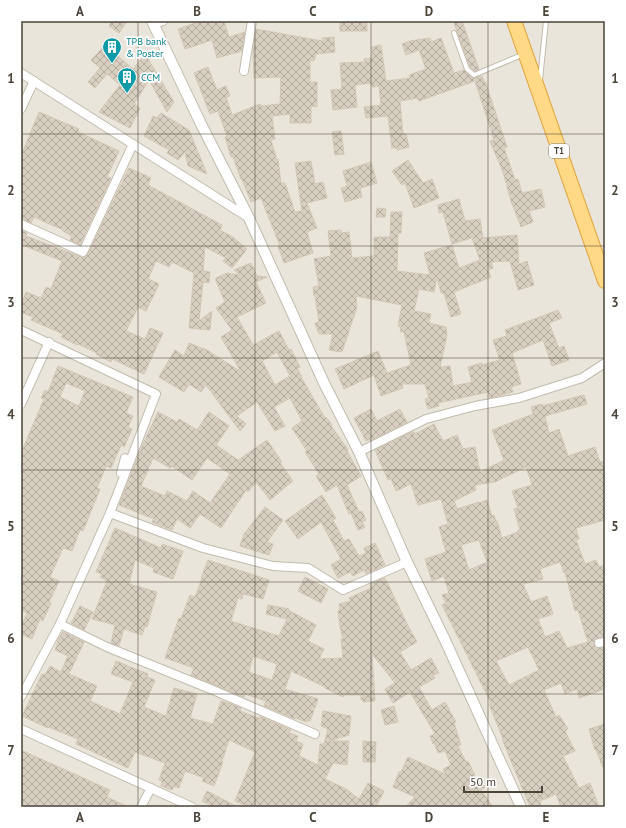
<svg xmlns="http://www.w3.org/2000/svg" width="626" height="828" font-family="'PT Sans',sans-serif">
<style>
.residential{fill:#eae5da}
.building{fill:url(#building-cross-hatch);stroke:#d3c7b4;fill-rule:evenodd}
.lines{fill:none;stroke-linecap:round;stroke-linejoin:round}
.service-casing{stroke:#c2bbae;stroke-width:6}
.minor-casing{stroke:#c2bbae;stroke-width:10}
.tertiary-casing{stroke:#c2bbae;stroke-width:12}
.trunk-casing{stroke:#e0a43c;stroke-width:16}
.service{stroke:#fff;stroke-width:4}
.minor{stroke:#fff;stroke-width:8}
.tertiary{stroke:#fff;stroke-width:10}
.trunk{stroke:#ffd985;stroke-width:14}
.grid{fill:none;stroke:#4b4439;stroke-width:1;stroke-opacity:0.55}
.labels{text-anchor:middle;stroke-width:3.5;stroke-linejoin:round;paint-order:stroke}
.shield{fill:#fff;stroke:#817c74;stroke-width:1}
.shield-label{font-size:9px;font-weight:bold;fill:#4b4439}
.culture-label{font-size:10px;fill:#0d838f;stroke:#fff;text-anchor:start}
.neatline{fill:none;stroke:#4b4439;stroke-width:1.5}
.grid-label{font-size:13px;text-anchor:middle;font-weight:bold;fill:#4b4439}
</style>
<defs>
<pattern id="building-cross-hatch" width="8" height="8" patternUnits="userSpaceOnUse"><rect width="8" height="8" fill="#d8cfc1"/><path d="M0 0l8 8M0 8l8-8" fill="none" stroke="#b1aa9e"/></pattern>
</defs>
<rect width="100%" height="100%" fill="#f6f3ec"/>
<rect class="residential" x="21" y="21" width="584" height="786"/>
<g class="building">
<path d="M112 21H127L119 33 109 26Z"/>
<path d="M201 21H224L229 37 245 32 242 51 217 58 212 40 185 49 178 29Z"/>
<rect x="340" y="21" width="27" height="10"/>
<path d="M459 21H462L479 69 475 71 470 67 454 23Z"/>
<path d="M256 29 322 41V38L334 37 335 52 316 54 314 61 310 60V82H317V107L311 106V123H290V114L272 116 275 139 271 140 277 160 278 159 281 183H285L295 212 302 211 295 163 311 161 315 184 323 182 327 198 307 203 317 228 307 232 313 253 284 263 278 246H280L261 198 251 202 242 179H241L233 157H231L225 137 227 136 218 111 210 114 194 73 208 67 217 90 226 86 230 96 226 97 232 115 260 104 261 106 280 104 281 77 254 78 253 51Z"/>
<path d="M430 38 431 42 441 38 454 73 464 70 472 78H475L482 76 484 81H485L507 147 504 148 515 180 518 179 522 193 541 189 545 207 529 211 533 222 521 227 511 201 503 172 490 141 494 140 475 81 419 101 418 98 400 101 403 134H406L409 147 397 150V148H392L388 116 366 118 364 107 381 105 379 86 372 87 371 83 355 85 357 107 333 110 331 90 342 89 340 63 365 62 364 59 372 58V47L381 45 386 81 410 78 409 75 426 69 419 50 406 55 402 44 410 41Z"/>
<path d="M105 45 133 69 145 54 174 102 167 112 149 80 134 104 140 108 130 128 99 112 120 85 107 74 95 88 88 82 100 68 91 60Z"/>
<path d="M39 112 79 129 78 132 119 151 107 177 111 178 80 245 70 240 72 236 63 231V230L34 217 31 223 21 219V156Z"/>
<path d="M161 113 189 130 207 174 188 166 185 152 178 160 167 153 169 150 144 136 153 116 157 118Z"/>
<path d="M341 131 344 154 335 155 332 132Z"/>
<path d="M408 160 423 183 432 179 439 198 414 208 405 183 402 185 392 171Z"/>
<path d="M371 162 377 183 360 188 362 197 345 202 341 188 347 186 343 171Z"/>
<path d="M129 168 151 178 148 185 222 225 220 230 233 237 247 249 232 268 223 261 226 258 205 247 203 271 210 272 209 283 203 282 199 321 212 311 210 330 189 328 194 273 172 262 169 267 156 261 148 279 159 284 146 311 138 307 126 331 145 339 150 328 163 333 144 374 112 359 111 362 96 354 97 353 78 344 77 345 61 337 63 334 31 320 33 317 21 312V297L24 298 26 292 41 298 46 287 51 289 62 261 22 245 21 247V230L27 233 26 236 81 257H86Z"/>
<path d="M459 199 465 221 480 219 483 238 517 235 519 264 527 261 534 285 518 290 510 261 491 262 493 268 488 270 491 277 454 292 461 314 451 317 444 293H441L437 277 434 292 419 289 414 311 431 314 429 323 446 327 447 335 440 367 450 366 453 386 472 382 468 367 482 363V365L500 360 493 340 507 336 505 330 558 310 562 318 549 323 559 348 564 346 569 360 552 366 543 340 512 353 521 384 511 387 513 392 490 398 488 392 438 403 439 406 428 409 425 399 429 398 425 384H402L403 388 381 396 374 375 344 389 335 369 378 351 387 373 411 365 404 332H400L401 327 398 326 402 305 356 296 357 307 342 352 329 350 333 334H319L315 323 319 322 315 296H314L313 287 319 286 314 259 331 256 328 231 341 230 342 233 349 232 352 258 374 256V237H390L391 212H402L401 233H398L397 271 430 275 424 253 452 245 459 268 480 260 472 238 452 244 443 212 439 213 438 205Z"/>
<path d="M377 208 386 209 385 217H376Z"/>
<path d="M251 263 257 276 267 277 256 282 266 303 237 317 253 345 279 331 289 350 291 349 300 367 297 368 302 377H301L325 418 326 417 332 425 331 426 348 449 347 451 361 476 347 485 359 512 362 511 366 520 362 522 365 527 358 530 351 513 349 514 337 485 326 492 316 476 319 474 305 452 307 451 292 428 302 421 290 398 274 407 285 426 275 431 257 402 237 416 246 424 240 431 206 385 201 392 189 384 184 392 159 377 175 350 184 356 189 343 207 350 241 372 221 337 232 330 216 308 225 302 216 281V278L227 273 240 275 234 270ZM277 352 290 376 275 385 262 361Z"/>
<path d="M58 366 133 397 126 413 133 416 128 427 132 429 124 447 121 445 111 468 106 466 97 488 100 489 83 531 80 530 72 551 63 548 50 577 59 581 49 602 51 603 43 621 40 619 32 639 21 634V627L27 613 21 610V453L44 399 41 398 45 390 48 392ZM66 383 85 391 79 406 60 397Z"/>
<path d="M584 395 587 404 545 416 549 433 559 429 568 456 595 447 600 462 605 461V520L576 528 579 539 576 540 585 564 596 560 599 567 605 565V637L596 639 594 644 597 648H605V689L579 698 577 689 565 694 561 683 544 690 556 717 559 715 568 729 565 731 575 751 563 756 579 788 590 783 599 807H561L556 794 540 801 541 807H530L502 739H503L489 704 491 703 442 605 446 603 442 595 449 593 444 576 432 581 425 559 446 552 439 527 448 524 441 499 418 505 411 484 396 491 391 479 388 480 375 450 412 432H414L415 434 434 424 443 441 457 435 463 449 475 447 480 472 504 460 492 430 533 414 531 407 542 404V406ZM526 467 532 485 512 491 518 508 514 509 520 530 517 531 518 532 502 538 497 521H496L494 515 492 516 487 500 479 503V502L457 509 454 501 476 490 475 485 495 482ZM479 540 487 562 469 570 461 545ZM560 562 564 573 565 572 575 611 578 610 588 642 567 648 559 631 545 637 538 619 553 614 547 596 531 602 523 584 543 579 540 569ZM528 647 539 670 509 685 496 661Z"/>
<path d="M371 409 377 421 400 409 407 422 370 441 369 439 366 441 354 418Z"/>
<path d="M158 412 177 422 179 419 197 430 209 412 229 426 216 445 238 460 267 440 282 462 280 463 293 481 270 500 256 482 248 492 246 490 221 528 200 514 190 528 177 519 172 530 152 522 154 519 119 505 143 444ZM153 458 170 468 172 466 192 480 207 458 230 474 210 503 193 491 187 501 167 491 165 496 141 486Z"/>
<path d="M322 495 336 518 333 520 344 541 349 539 359 556 366 553 364 548 375 543 385 565 366 574 364 570 353 576 350 572 338 578 331 565 341 559 321 522 298 539 285 521Z"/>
<path d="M265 507 283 520 267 542 273 544 269 555 240 546 244 534Z"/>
<path d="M115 528 161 548 162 544 183 551 173 579 153 572 154 568 135 560 129 584 157 592 147 627 145 626 142 635 124 629 119 646 111 643 115 625 92 619 107 581 100 577 102 574 96 572Z"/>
<path d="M208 560 269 580 263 599 243 594 242 599 238 598 231 621 279 636 287 619 266 614 268 605 289 609 288 610 316 625 308 641 324 649 319 659 343 658 341 639H343L340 627 338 611 340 610 339 604 351 601 349 598 371 588 370 584 385 578 407 624 417 642 400 652 411 670 431 658 439 673 433 675 435 678 419 687 432 710 445 702 456 722 454 723 461 745 458 746 466 762 468 761 478 782 481 780 485 787 481 790 493 807H405L415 797 393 787 399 772H401L408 757 445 774 443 769 451 765 445 751 438 753 434 743 433 744 430 736 435 734 410 692 393 703 385 689 395 683 372 654 375 701 363 702V700H361V695H344L343 697 325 688V687L291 671 285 689 318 699 315 708H308L314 710 310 721 308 720 307 722 295 718V719L264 706 266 701 245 694 244 697 191 675 194 668 165 658 179 618 181 619 190 595 195 597 202 578H201ZM253 656 277 664 272 680 249 672Z"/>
<path d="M305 577 328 589 321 603 298 591Z"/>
<path d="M80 606 93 612 84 630 71 623Z"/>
<path d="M63 632 84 642 69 674 97 686 90 701 120 714 133 682 111 674 116 661 148 674 147 677 155 680 144 707 166 716 174 688 197 694 190 718 213 724 221 701 231 704 241 708 240 711 259 718 261 717 291 730 289 733 298 736 296 741 303 744 299 756 318 765 320 744H324L328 729 321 726 323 711 351 716 349 735 329 741H349L347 765 333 763 325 779 346 789 359 799 368 783 384 791 376 807H249L235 801 255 752 229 740 222 761 223 762 214 786 202 781 204 778 185 771 179 788 174 786 172 790 161 786 162 782 159 780 165 763 135 752 128 768 76 744 78 739 48 727V728L22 716 42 674 45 675 50 666 61 672 68 656 55 650 58 642 57 641Z"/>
<path d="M394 706 398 722 385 725 381 710Z"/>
<path d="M605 724V770H604L596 750H595L589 729Z"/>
<path d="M363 741 376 742 375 762H363Z"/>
<path d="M21 750 110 790 107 797 128 807H21Z"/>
<path d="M207 791 238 807H214L202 801Z"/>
</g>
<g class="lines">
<defs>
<g id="service">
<path d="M454 33 467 69 474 75 524 54"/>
<path d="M540 80 546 21"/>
</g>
<g id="minor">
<path d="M154 24 163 21"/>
<path d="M244 71 252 21"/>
<path d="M21 73 249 218"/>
<path d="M21 109 34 81"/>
<path d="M21 224 83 252 133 144"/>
<path d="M21 330 156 394 110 513 60 624 21 697"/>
<path d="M21 404 49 342"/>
<path d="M359 452 426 419 475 406 519 398 582 378 605 363"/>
<path d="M121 473 125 458"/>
<path d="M110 513 203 548 273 566 308 568 343 590 407 562"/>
<path d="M60 624 107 647 213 690 315 734"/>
<path d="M599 643 605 642"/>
<path d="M21 729 192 807"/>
<path d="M141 807 151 788"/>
</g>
<path id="tertiary" d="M152 21 201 124 249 218 324 383 359 452 407 562 445 640 521 807"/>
<path id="trunk" d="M514 21 605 281"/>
</defs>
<use href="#service" class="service-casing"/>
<use href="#minor" class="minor-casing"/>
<use href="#tertiary" class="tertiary-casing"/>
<use href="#trunk" class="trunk-casing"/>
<use href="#service" class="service"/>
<use href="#minor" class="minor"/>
<use href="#tertiary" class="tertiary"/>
<use href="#trunk" class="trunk"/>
</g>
<path class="grid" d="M138 21V807M255 21V807M371 21V807M488 21V807M21 134H605M21 246H605M21 358H605M21 470H605M21 582H605M21 694H605"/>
<defs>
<symbol id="building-pin" viewBox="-11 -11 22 30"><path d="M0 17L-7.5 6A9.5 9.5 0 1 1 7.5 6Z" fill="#0f9aa8" stroke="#fff"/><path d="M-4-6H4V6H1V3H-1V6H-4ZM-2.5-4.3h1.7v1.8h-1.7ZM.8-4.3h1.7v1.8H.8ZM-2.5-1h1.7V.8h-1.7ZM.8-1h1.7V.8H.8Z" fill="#fff"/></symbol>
</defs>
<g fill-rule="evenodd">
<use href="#building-pin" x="101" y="36" width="22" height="30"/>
<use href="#building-pin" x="116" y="66" width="22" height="30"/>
</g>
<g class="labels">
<rect class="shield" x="549" y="144" width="20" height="14" rx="3"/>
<g class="shield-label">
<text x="559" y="154">T1</text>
</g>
<g class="culture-label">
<text x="126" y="45">TPB bank<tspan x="126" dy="12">&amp; Poster</tspan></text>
<text x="141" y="81">CCM</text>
</g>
</g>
<rect width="626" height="828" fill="none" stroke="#ffffff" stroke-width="44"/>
<path d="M464 786v6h78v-6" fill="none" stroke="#4b4439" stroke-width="2"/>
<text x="470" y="786" font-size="12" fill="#4b4439" stroke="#ffffff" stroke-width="3" paint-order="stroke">50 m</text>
<rect x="22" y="22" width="582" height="784" class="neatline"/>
<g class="grid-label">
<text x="80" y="16">A</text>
<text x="197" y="16">B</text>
<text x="313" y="16">C</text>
<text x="429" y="16">D</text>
<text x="546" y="16">E</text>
<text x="11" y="83">1</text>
<text x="615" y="83">1</text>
<text x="11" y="195">2</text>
<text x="615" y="195">2</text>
<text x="11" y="307">3</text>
<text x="615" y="307">3</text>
<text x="11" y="419">4</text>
<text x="615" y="419">4</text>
<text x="11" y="531">5</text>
<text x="615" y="531">5</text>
<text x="11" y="643">6</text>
<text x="615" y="643">6</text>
<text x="11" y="755">7</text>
<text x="615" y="755">7</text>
<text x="80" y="822">A</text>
<text x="197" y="822">B</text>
<text x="313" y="822">C</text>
<text x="429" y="822">D</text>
<text x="546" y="822">E</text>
</g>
</svg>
